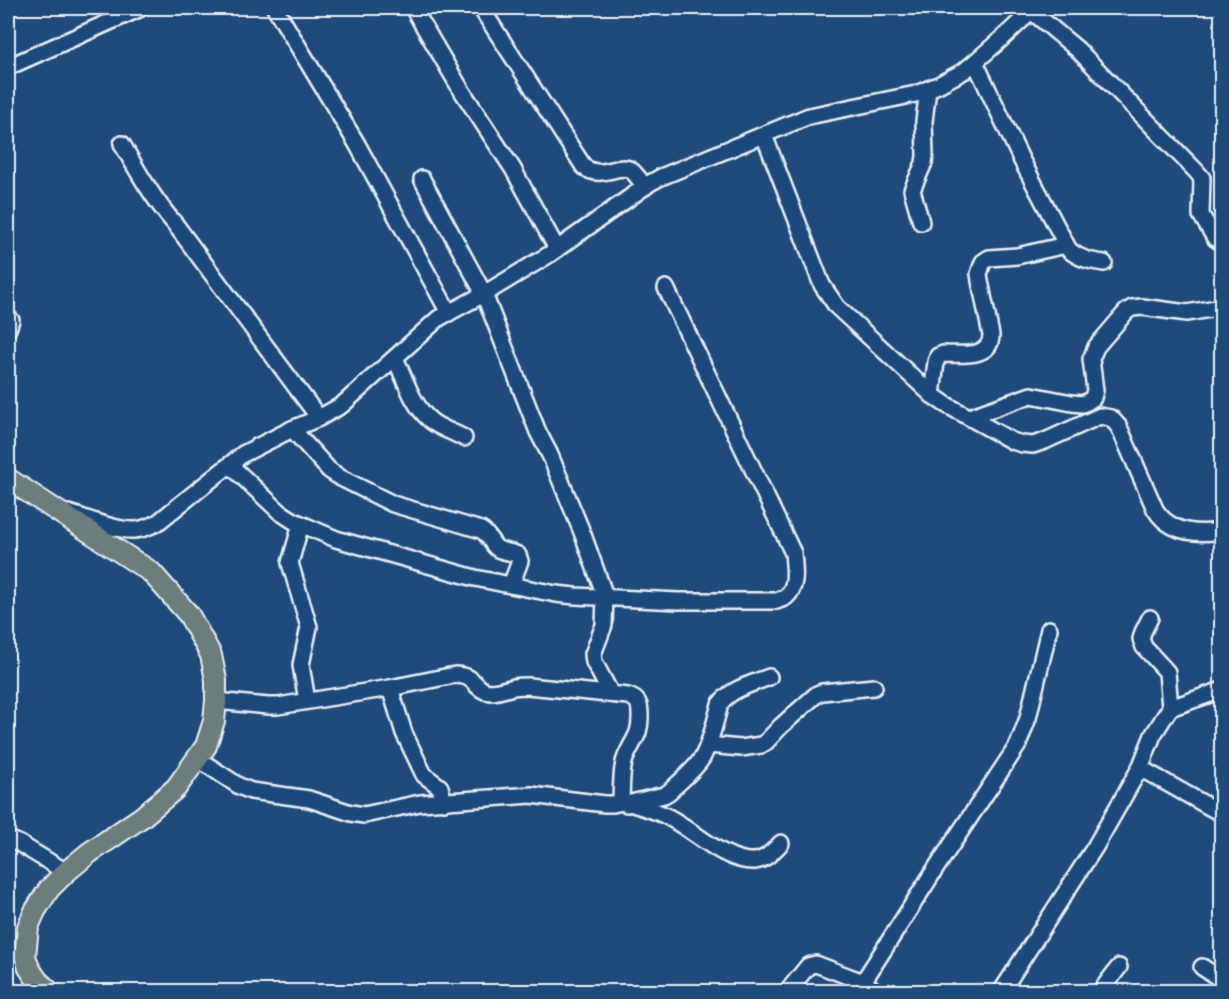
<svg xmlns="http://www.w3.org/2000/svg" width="1229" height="999" font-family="'Shantell Sans',sans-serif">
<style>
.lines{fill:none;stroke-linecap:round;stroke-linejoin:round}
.minor-casing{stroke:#e8f1f8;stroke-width:20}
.major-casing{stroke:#e8f1f8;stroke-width:24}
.minor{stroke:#1f4a7a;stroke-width:15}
.major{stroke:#6c7e7c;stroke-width:20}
</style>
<rect width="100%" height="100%" fill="#1f4a7a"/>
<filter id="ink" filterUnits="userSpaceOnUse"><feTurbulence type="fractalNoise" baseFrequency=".0167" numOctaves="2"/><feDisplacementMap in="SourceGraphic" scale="12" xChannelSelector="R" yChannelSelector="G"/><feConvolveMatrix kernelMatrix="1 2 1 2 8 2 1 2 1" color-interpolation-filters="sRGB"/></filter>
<g filter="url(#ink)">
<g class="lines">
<defs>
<g id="minor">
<path d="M275 8 357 144 449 313"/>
<path d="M413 8 460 88 513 169 557 249"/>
<path d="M481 8 584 167C602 181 620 161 632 171 637 175 641 182 645 187"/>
<path d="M1029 9 1078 50 1196 171 1202 178 1201 215 1215 238 1222 243"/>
<path d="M975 62 1021 159 1069 250C1080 259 1090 261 1104 263"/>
<path d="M8 67 141 8"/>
<path d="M764 135 822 285 837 307 932 395 945 404 1012 441 1022 444 1033 445 1045 441 1100 416 1111 418 1119 427 1155 509C1169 533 1196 535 1222 531"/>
<path d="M122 144C138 172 154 200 175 224L319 418"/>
<path d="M422 179 484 294 538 432 550 455 582 532 605 596 604 625 593 654 594 662 611 694"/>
<path d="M921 222 912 190 924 163 925 156 924 121 928 89"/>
<path d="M8 329 11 320"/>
<path d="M395 358C405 378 412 405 430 420 439 428 453 432 464 438"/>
<path d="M932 395 936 362 938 356 943 354C960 354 991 359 991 335L980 281 979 274 983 262 989 258 1017 256 1066 245"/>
<path d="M969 417 1031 395 1072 403 1082 404 1087 402 1093 398 1095 390 1091 359 1096 347 1126 312 1132 308 1142 307 1187 313 1222 307"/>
<path d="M292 429 329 470 339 477 393 504 481 530C490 535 491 545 498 549 504 552 512 552 518 555L520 561 511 585"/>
<path d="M230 465 280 512 294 521 336 539 475 578 556 594 575 596 678 601H777C780 599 784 599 786 597 798 587 794 566 793 553L666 288"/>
<path d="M68 513C86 518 116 531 134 530 142 530 150 526 157 523L243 454 292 429 319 418 342 405 439 318 484 294 550 254 650 183 661 177 809 116 916 94 938 85 964 71 975 62 1007 34 1024 18 1030 8"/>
<path d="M301 524 290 563 309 627 301 665 307 701"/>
<path d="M390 688 404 733 424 775 440 787 444 802"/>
<path d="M216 701 268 706H278L390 688 455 675C477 676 471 685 485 691 494 694 504 689 514 687 518 686 523 686 528 686L628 696C638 699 640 704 640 714 641 737 632 740 625 759 621 770 622 785 621 797L623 802 627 804 664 795 669 792C680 781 694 771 702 758 711 742 715 722 720 704 730 689 752 684 769 677"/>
<path d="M1170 708 1222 690"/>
<path d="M708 745 741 748 761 745 766 742 781 726 817 694 822 692 874 687"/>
<path d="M198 759 239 786 251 791 309 799 351 813 364 815 420 803 531 795 605 804H613L623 802"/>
<path d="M1140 768 1222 814"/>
<path d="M633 804C645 808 657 811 668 817 694 830 725 863 755 861 766 860 774 850 781 843"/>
<path d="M8 840 13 841 20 844 66 872"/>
<path d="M1202 967 1222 980"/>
<path d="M787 992 808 966 816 964 863 982"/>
<path d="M877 992 863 982 934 871 1018 745 1028 718 1049 629"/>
<path d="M1001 992 1095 847 1140 768 1153 735 1170 708 1167 672 1144 647 1141 639 1143 632 1150 618"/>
<path d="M1100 992 1119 967"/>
</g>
<path id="major" d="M8 479 151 572 189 615 211 655 216 680V701L214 721 206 746 176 788 142 817 89 853 66 872 49 889 35 911 28 927 25 956 29 968 37 980 50 992"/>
</defs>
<use href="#minor" class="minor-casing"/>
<use href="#major" class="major-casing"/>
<use href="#minor" class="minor"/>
<use href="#major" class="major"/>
</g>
</g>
<rect width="1229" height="999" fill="none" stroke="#1f4a7a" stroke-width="30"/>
<rect x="15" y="15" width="1199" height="969" fill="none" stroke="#e8f1f8" stroke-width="2" filter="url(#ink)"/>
</svg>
